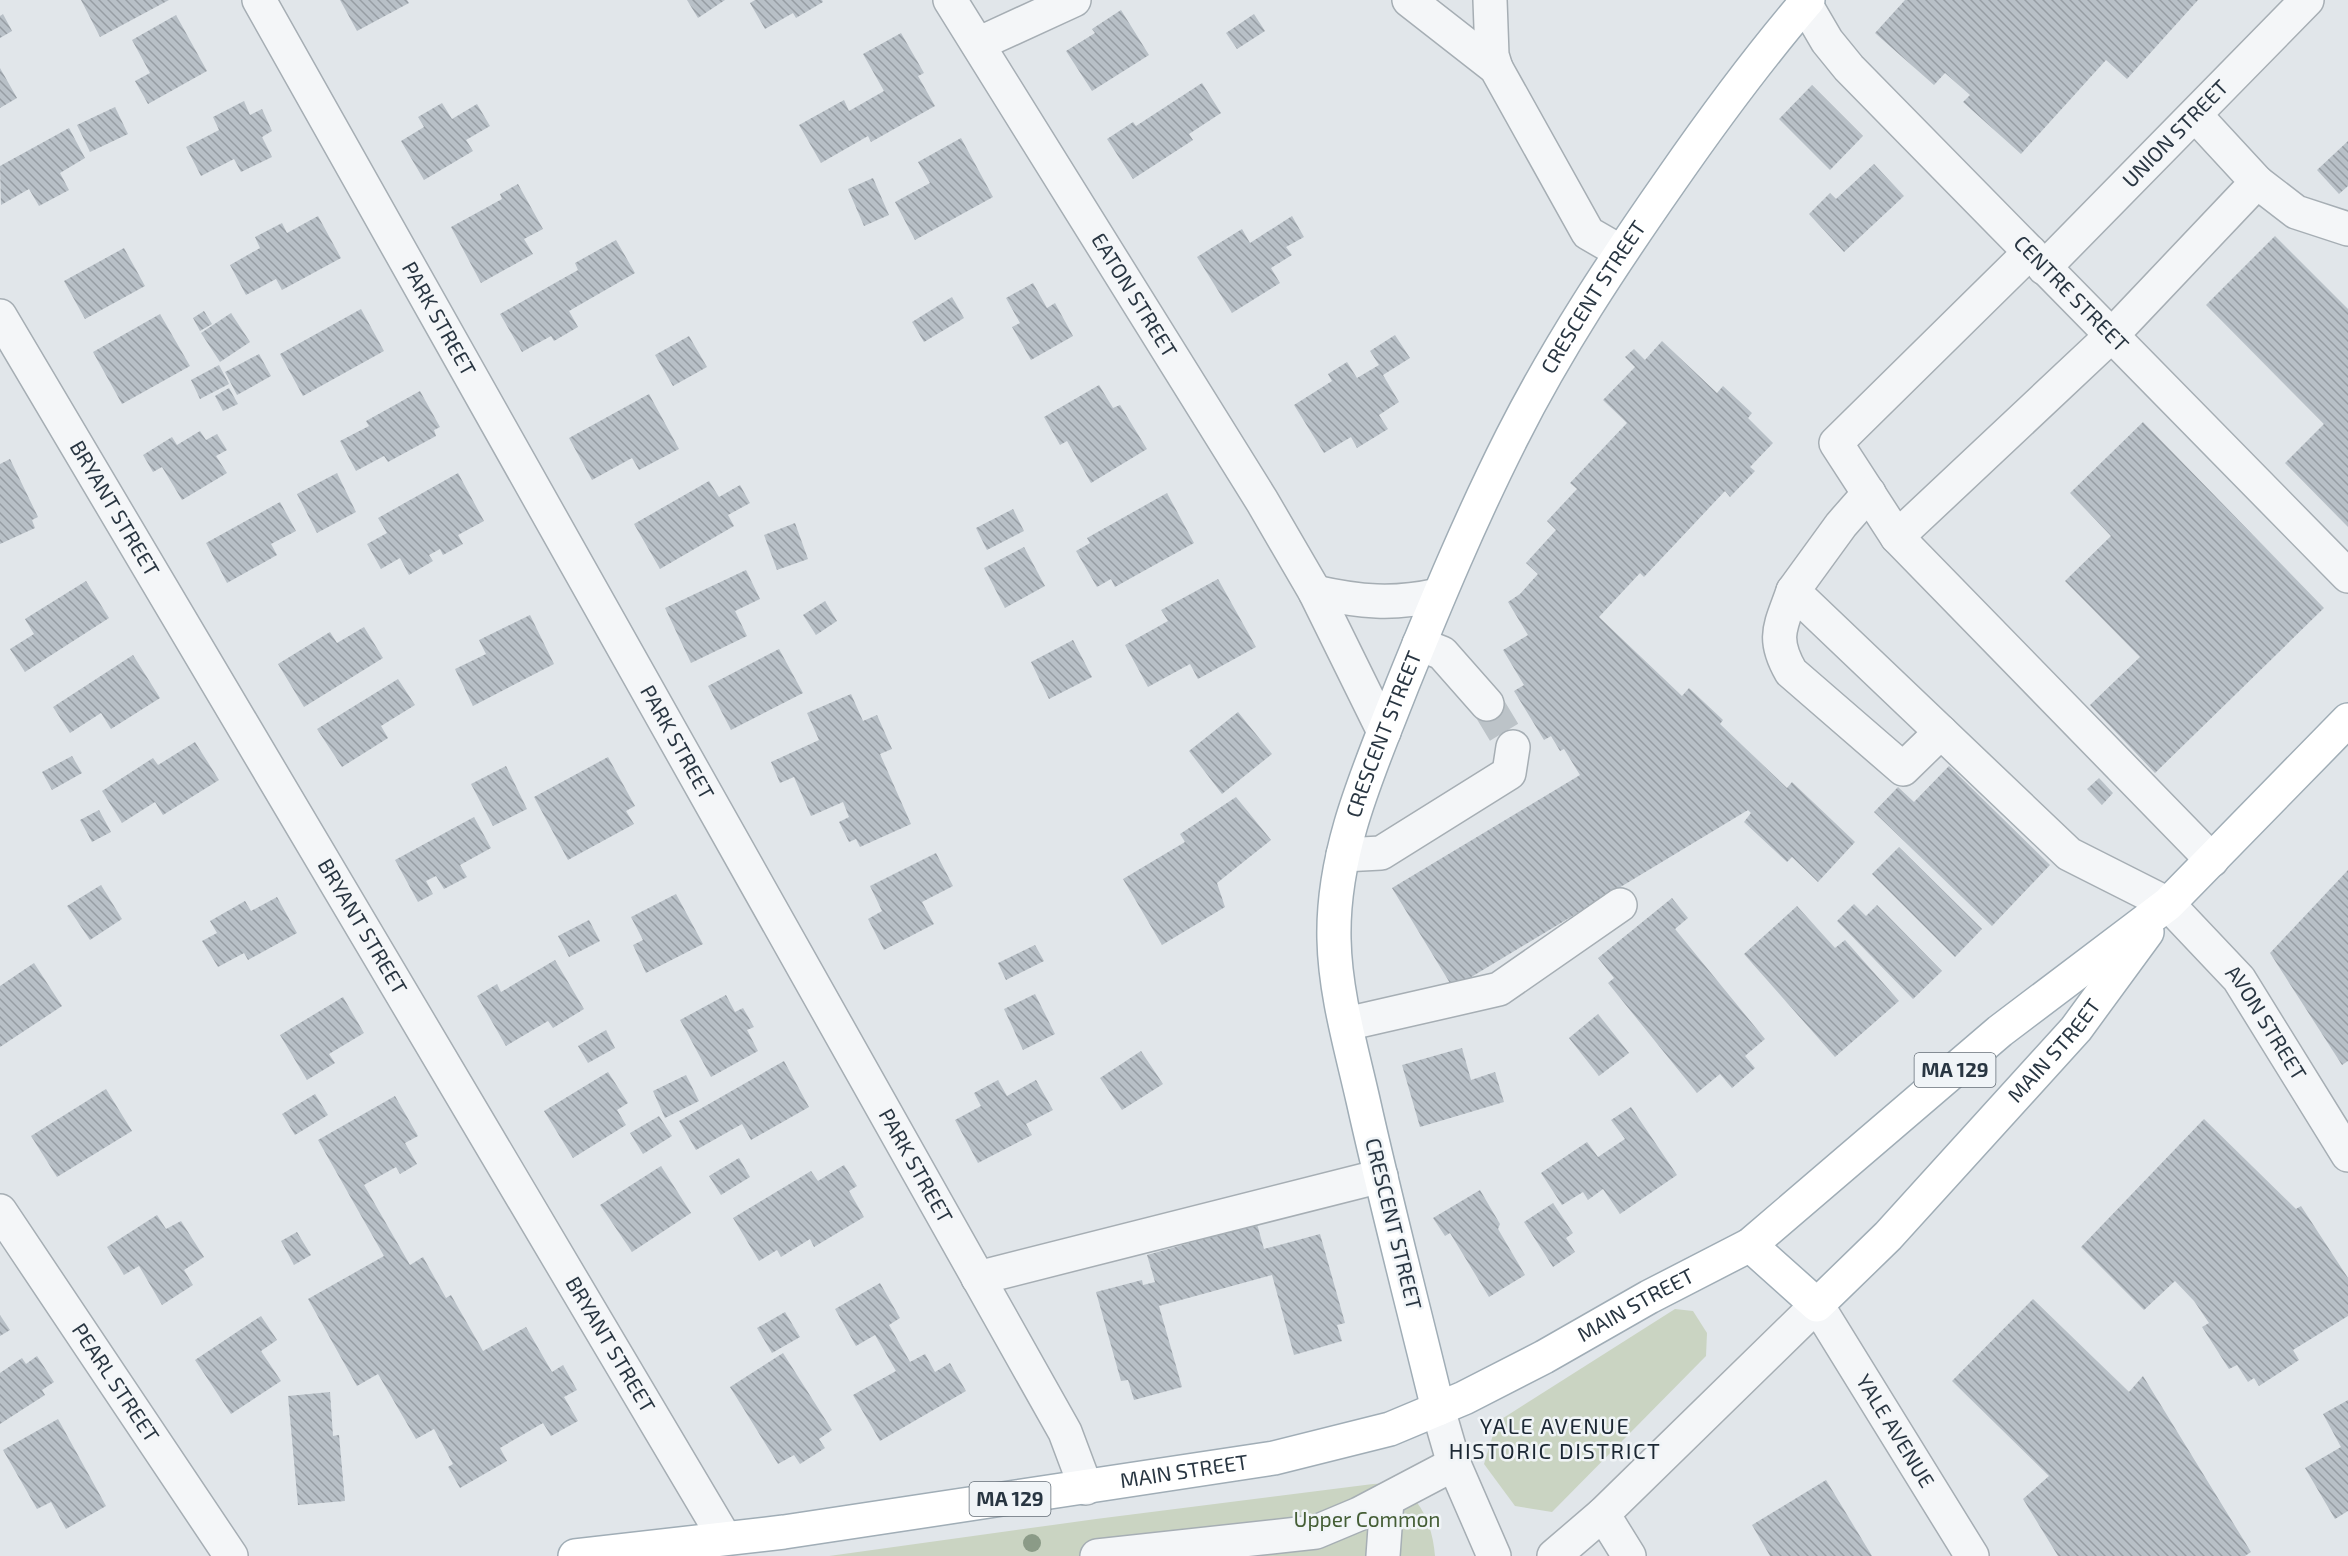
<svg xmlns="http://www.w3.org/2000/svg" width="2348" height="1556" font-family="'Exo 2',sans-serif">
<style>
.green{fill:#cad4c2}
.building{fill:url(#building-back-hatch)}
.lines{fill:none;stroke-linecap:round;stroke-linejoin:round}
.minor-tunnel{stroke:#bcc3c8;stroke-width:33;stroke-dasharray:33 16;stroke-linecap:butt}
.minor-casing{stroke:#a6aeb4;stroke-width:36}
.major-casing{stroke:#a0adb6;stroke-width:36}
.minor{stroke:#f4f6f8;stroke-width:33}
.major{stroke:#fff;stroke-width:33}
.tree{fill:#8b9b87}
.labels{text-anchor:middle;stroke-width:5;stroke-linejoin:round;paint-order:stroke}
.shield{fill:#f0f4f7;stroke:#656f78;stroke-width:1.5}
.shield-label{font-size:20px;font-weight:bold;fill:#293642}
.street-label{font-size:21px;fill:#293642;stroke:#f0f4f7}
.park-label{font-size:21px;fill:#455e36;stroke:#f0f4f7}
.neighbourhood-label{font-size:22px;letter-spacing:1.5px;fill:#1b2733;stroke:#f0f4f7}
</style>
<defs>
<pattern id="building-back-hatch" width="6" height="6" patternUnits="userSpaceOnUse" patternTransform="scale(1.5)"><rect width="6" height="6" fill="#b8c0c7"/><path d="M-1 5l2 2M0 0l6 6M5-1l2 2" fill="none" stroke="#969da3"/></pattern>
</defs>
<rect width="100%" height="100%" fill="#e1e6ea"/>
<g class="green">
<path d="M1675 1309 1693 1311 1707 1333 1706 1356 1552 1512 1515 1506 1484 1464 1497 1422Z"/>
<path d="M1373 1484C1381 1484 1390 1483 1397 1486 1423 1498 1433 1530 1435 1556H829L1096 1519Z"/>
</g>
<g class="building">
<path d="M81 0H169L100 37Z"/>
<path d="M340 0H407L409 3 357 31Z"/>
<path d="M687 0H725L698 18Z"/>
<path d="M755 0H822L823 2 796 18 793 13 765 29 750 3Z"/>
<path d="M1905 0H2198L2127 79 2106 60 2021 154 1963 102 1970 95 1945 73 1934 85 1875 33Z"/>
<path d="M1121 10 1149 55 1092 91 1066 51 1095 33 1092 29Z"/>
<path d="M3 14 12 31 0 38V16Z"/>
<path d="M1254 14 1265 31 1237 49 1226 33Z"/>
<path d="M176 15 207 71 148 104 135 81 150 73 132 40Z"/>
<path d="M901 33 924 73 918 76 935 106 871 142 868 136 821 163 799 125 844 100 849 111 884 91 863 54Z"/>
<path d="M0 68 17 98 0 108Z"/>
<path d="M1202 83 1221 113 1189 134 1193 140 1133 179 1107 139 1133 122 1136 126Z"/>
<path d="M1812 85 1863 136 1830 170 1779 119Z"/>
<path d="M244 101 250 115 262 109 272 131 262 137 272 157 241 172 234 159 201 176 186 147 219 130 213 117Z"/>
<path d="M442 103 452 119 477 104 490 126 466 140 473 151 424 180 401 141 424 127 418 117Z"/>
<path d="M115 107 128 134 90 152 77 125Z"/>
<path d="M69 128 85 158 60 173 69 190 39 206 29 189 1 205 0 166Z"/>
<path d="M961 138 993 197 915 240 895 202 930 183 918 162Z"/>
<path d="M2348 141V186L2339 194 2317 170Z"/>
<path d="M1874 164 1904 196 1844 252 1809 214 1830 193 1836 199Z"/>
<path d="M873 178 889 215 864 226 848 189Z"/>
<path d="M518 184 543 229 524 239 533 254 481 283 451 227 502 199 500 194Z"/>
<path d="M318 216 341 258 282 290 276 279 246 295 230 265 260 248 255 237 282 223 287 233Z"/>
<path d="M1292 216 1304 237 1286 247 1292 255 1271 268 1280 283 1232 313 1197 257 1242 229 1250 243Z"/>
<path d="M2275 236 2348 309V527L2285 463 2324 424 2206 305Z"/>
<path d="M616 240 635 273 569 311 578 327 554 341 551 336 522 352 500 314 578 270 575 263Z"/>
<path d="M124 248 145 286 85 319 64 281Z"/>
<path d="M1033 283 1047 308 1055 303 1073 336 1031 360 1012 327 1020 323 1006 298Z"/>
<path d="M952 297 964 318 924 342 912 322Z"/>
<path d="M361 309 384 351 303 396 280 354Z"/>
<path d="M204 311 212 324 200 331 193 318Z"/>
<path d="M231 313 250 342 220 362 201 333Z"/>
<path d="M160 314 190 366 122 404 93 352Z"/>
<path d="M1395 335 1410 358 1383 375 1399 402 1379 415 1388 429 1357 448 1351 437 1324 453 1294 405 1332 381 1328 374 1347 362 1357 378 1379 365 1370 351Z"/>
<path d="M689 336 707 367 673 386 655 355Z"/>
<path d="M1662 341 1717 393 1723 386 1752 413 1748 418 1773 443 1750 467 1755 471 1730 497 1725 491 1644 577 1640 573 1599 617 1682 696 1689 688 1723 720 1720 724 1787 788 1792 782 1855 842 1818 882 1792 857 1787 862 1744 822 1751 813 1748 810 1453 988 1392 888 1580 775 1564 749 1560 751 1551 736 1544 740 1514 691 1524 685 1503 650 1528 635 1508 602 1520 594 1538 574 1526 563 1556 530 1547 521 1577 489 1570 483 1627 423 1603 400 1635 367 1625 357 1634 349 1645 360Z"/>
<path d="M259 354 271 376 237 395 225 372Z"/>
<path d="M219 365 229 384 200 399 191 380Z"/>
<path d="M1099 385 1113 408 1120 405 1147 449 1091 483 1067 441 1060 445 1044 417Z"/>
<path d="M229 388 238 404 223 411 215 396Z"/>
<path d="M420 391 440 427 434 430 436 436 388 462 384 456 356 471 340 441 369 426 366 421Z"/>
<path d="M649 394 679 449 639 470 632 458 592 480 569 438Z"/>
<path d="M2143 422 2324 608 2155 773 2090 705 2140 657 2065 581 2111 536 2070 493Z"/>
<path d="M200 431 206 440 217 434 227 450 216 456 227 473 182 500 162 467 153 472 143 455 172 437 177 445Z"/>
<path d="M10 459 38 517 32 520 35 528 0 544V464Z"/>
<path d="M337 473 356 512 317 533 297 494Z"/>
<path d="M458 473 484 521 458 535 463 544 443 555 440 549 429 555 433 561 409 575 400 558 381 569 367 544 387 533 378 518Z"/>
<path d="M709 481 719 497 740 485 750 503 728 515 734 526 660 569 634 524Z"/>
<path d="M1167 493 1194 543 1115 587 1111 579 1097 587 1076 551 1090 543 1087 538Z"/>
<path d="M280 502 296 531 271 544 277 555 227 583 206 543Z"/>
<path d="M1013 509 1024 531 987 550 976 528Z"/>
<path d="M795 523 808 559 777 570 764 535Z"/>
<path d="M1024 547 1045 586 1005 608 984 568Z"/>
<path d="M746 570 760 599 735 611 747 636 691 663 665 608Z"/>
<path d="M1218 579 1256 647 1198 679 1190 664 1148 687 1125 645 1168 621 1161 610Z"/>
<path d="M86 581 109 618 25 672 10 649 34 634 25 619Z"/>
<path d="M825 601 837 621 816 635 803 615Z"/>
<path d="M530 615 554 664 473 706 455 669 486 654 479 640Z"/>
<path d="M364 627 383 658 304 707 278 664 330 632 337 643Z"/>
<path d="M1073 640 1092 677 1049 699 1031 662Z"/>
<path d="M779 649 803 693 731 730 708 686Z"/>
<path d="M133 655 160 698 111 729 101 713 70 733 53 707Z"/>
<path d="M398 679 415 705 381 726 388 738 342 767 317 729Z"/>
<path d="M851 694 863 721 877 715 892 749 880 754 911 824 860 847 856 839 849 842 839 822 849 817 843 802 811 816 794 777 780 783 771 762 819 740 807 713Z"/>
<path d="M1238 712 1272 754 1222 794 1189 751Z"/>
<path d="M195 742 219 780 163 815 155 802 122 823 102 791 153 758 158 765Z"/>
<path d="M72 756 82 773 52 790 42 772Z"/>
<path d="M608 757 635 806 626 811 634 824 568 860 534 797Z"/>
<path d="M506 766 527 809 493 826 471 784Z"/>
<path d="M1949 766 2050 865 1992 926 1874 812 1898 787 1914 802Z"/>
<path d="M2099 778 2113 793 2102 805 2087 789Z"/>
<path d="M1236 797 1271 840 1217 883 1225 907 1162 945 1123 879 1185 842 1180 834Z"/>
<path d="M99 810 111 832 92 842 80 820Z"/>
<path d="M474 817 491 848 460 865 467 877 444 889 436 876 426 881 433 894 418 902 395 860Z"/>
<path d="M1899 847 1982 929 1955 957 1872 874Z"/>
<path d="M936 853 953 886 922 902 934 924 884 950 868 919 882 911 870 886Z"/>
<path d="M2348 870V1061L2342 1065 2270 953Z"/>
<path d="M101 885 122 919 90 940 67 906Z"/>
<path d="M676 894 703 944 646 973 633 945 643 940 631 917Z"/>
<path d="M277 897 297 933 248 960 244 953 218 967 202 941 217 933 210 921 245 901 251 911Z"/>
<path d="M1672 898 1688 918 1675 929 1765 1039 1745 1056 1755 1068 1732 1088 1720 1074 1697 1093 1608 983 1614 978 1598 958Z"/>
<path d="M1854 904 1866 916 1877 905 1942 971 1913 999 1837 921Z"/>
<path d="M1797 906 1835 948 1845 940 1899 1001 1835 1057 1744 954Z"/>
<path d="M589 920 600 941 569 957 558 936Z"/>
<path d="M1035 945 1044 961 1006 980 998 963Z"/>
<path d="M555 960 584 1009 553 1028 548 1021 506 1046 477 996 497 984 501 992Z"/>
<path d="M34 963 62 1006 0 1047V986Z"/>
<path d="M1035 994 1055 1034 1023 1050 1004 1009Z"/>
<path d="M726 995 735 1012 743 1008 754 1027 747 1030 758 1051 711 1077 680 1020Z"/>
<path d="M343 997 364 1033 329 1054 335 1063 307 1080 280 1035Z"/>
<path d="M1598 1014 1629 1053 1599 1076 1569 1038Z"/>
<path d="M606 1030 615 1048 588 1063 578 1046Z"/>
<path d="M1462 1048 1471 1080 1495 1072 1504 1102 1420 1127 1402 1065Z"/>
<path d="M1141 1051 1163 1084 1122 1110 1100 1078Z"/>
<path d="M784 1061 809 1107 751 1140 742 1124 696 1150 679 1121Z"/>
<path d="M608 1072 628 1103 617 1110 626 1125 573 1158 544 1111Z"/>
<path d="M686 1075 699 1101 665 1118 653 1091Z"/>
<path d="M998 1080 1007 1096 1036 1080 1053 1110 1026 1124 1032 1135 978 1163 955 1120 981 1106 974 1093Z"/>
<path d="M106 1089 132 1131 57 1177 31 1136Z"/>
<path d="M315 1094 328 1115 295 1135 282 1114Z"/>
<path d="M395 1096 418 1136 405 1143 417 1164 400 1174 396 1167 364 1185 410 1265 423 1257 446 1298 451 1295 483 1351 526 1327 552 1372 563 1365 577 1390 564 1397 578 1421 551 1436 543 1423 500 1448 507 1461 460 1488 448 1467 453 1464 434 1429 416 1439 378 1374 357 1386 308 1299 384 1256 318 1140Z"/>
<path d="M1631 1107 1677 1175 1620 1214 1603 1189 1588 1200 1583 1192 1562 1205 1541 1173 1587 1142 1598 1157 1625 1139 1611 1120Z"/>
<path d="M659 1116 672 1136 643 1154 630 1133Z"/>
<path d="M2204 1119 2296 1209 2301 1206 2348 1278V1316L2293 1350 2299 1360 2259 1386 2254 1378 2248 1382 2237 1365 2229 1369 2202 1327 2209 1323 2194 1301 2175 1281 2144 1310 2081 1247Z"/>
<path d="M739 1158 750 1177 721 1195 709 1176Z"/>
<path d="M844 1165 857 1186 849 1191 864 1217 814 1247 810 1239 781 1257 777 1250 759 1261 733 1218 811 1171 818 1181Z"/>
<path d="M661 1166 691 1213 632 1252 600 1205Z"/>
<path d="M1480 1190 1500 1224 1498 1229 1525 1275 1489 1297 1450 1233 1445 1236 1433 1218Z"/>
<path d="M1553 1203 1573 1233 1566 1238 1575 1252 1553 1267 1524 1222Z"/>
<path d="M157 1215 166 1229 181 1221 204 1257 184 1270 193 1285 162 1305 139 1266 124 1275 107 1247Z"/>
<path d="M1257 1224 1264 1249 1320 1234 1345 1323 1337 1325 1342 1341 1294 1355 1272 1275 1159 1306 1182 1387 1134 1400 1128 1380 1121 1381 1096 1292 1142 1280 1143 1285 1155 1282 1147 1255Z"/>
<path d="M297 1232 311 1255 294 1265 281 1241Z"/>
<path d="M880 1283 900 1318 889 1325 910 1362 925 1354 935 1372 950 1363 966 1391 880 1441 853 1395 896 1371 875 1335 856 1346 835 1309Z"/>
<path d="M2033 1299 2129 1392 2143 1376 2251 1552 2245 1556H2058L2023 1499 2049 1476 1952 1381Z"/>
<path d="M785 1312 800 1337 772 1353 757 1328Z"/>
<path d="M0 1315 10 1330 0 1336Z"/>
<path d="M261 1316 277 1340 261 1351 281 1381 231 1414 195 1360Z"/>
<path d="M783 1353 832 1430 819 1439 825 1448 800 1464 794 1455 778 1464 730 1387Z"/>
<path d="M37 1356 54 1382 42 1390 45 1395 0 1424V1373L22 1358 26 1364Z"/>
<path d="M330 1392 333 1436 339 1435 345 1501 298 1505 288 1396Z"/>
<path d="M2348 1400V1511L2335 1519 2305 1468 2341 1447 2323 1414Z"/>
<path d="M58 1419 106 1506 66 1529 51 1502 37 1509 3 1450Z"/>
<path d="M1826 1480 1872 1556H1770L1752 1525Z"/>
</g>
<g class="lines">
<path class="minor-tunnel" d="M1487 704 1513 747"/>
<defs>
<g id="minor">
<path id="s1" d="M259 0 1065 1432 1086 1488"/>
<path id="s2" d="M950 0 1262 501 1315 592 1384 732"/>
<path d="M1409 0 1496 68 1588 233 1621 252"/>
<path d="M1490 0 1492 55 1496 68"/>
<path id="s3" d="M1803 0 1827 41 1849 68 2348 576"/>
<path d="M978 44 1074 0"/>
<path d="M2257 182 2296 212 2348 229"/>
<path d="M2030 252 1836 443 1897 537 2212 860"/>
<path id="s4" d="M2044 268 2307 0"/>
<path id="s5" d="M0 316 724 1537"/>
<path id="s6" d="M1869 493 1841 525 1793 591 2069 854 2168 904 2239 979 2348 1155"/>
<path d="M1897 537 2111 336 2257 182 2196 116"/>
<path d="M1793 591C1781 626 1771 637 1791 672L1903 769 1941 732"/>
<path d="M1315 592C1360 602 1393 605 1438 595"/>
<path d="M1419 644 1442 653 1487 704"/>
<path d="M1343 855 1381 853 1509 773 1513 747"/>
<path d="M1346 1024 1499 989 1620 905"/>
<path id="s7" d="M0 1211 231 1556"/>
<path d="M978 1278 1381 1176"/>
<path d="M1438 1409 1454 1464 1494 1556"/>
<path d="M1603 1514 1629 1556"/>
<path d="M1097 1556 1316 1532 1359 1514 1454 1464"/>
<path d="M1383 1556 1387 1500"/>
<path id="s8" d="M1554 1556 1603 1514 1817 1305 1972 1556"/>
</g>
<g id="major">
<path id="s9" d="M1750 1245 1817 1305 1888 1236 2076 1029 2147 932"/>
<path id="s10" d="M1438 1409C1413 1306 1386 1203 1363 1100 1351 1047 1335 993 1334 939 1332 850 1370 768 1402 686 1436 602 1471 518 1512 437 1558 346 1613 263 1671 180 1714 118 1759 57 1808 0"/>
<path id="s11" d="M575 1556 784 1532 1274 1458 1390 1429 1464 1398 1544 1357 1649 1297 1750 1245 2000 1031 2168 904 2348 720"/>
</g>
</defs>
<use href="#minor" class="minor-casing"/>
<use href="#major" class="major-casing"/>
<use href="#minor" class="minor"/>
<use href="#major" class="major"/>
</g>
<circle class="tree" cx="1032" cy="1543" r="9"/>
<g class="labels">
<g class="shield">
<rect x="1914.5" y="1053" width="81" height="34" rx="4.5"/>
<rect x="969.5" y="1482" width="81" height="34" rx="4.5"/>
</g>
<g class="shield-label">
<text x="1955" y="1077">MA 129</text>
<text x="1010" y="1506">MA 129</text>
</g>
<g class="street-label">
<text dy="7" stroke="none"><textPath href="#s4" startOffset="188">UNION STREET</textPath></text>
<text dy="7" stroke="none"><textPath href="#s3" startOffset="399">CENTRE STREET</textPath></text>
<text dy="7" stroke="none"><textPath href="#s2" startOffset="348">EATON STREET</textPath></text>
<text dy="7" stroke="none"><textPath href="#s10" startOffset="1180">CRESCENT STREET</textPath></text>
<text dy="7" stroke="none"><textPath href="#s1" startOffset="366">PARK STREET</textPath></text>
<text dy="7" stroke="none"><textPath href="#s5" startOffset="224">BRYANT STREET</textPath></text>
<text dy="7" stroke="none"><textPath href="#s10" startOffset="694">CRESCENT STREET</textPath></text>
<text dy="7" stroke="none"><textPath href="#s1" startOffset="852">PARK STREET</textPath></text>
<text dy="7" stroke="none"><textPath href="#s5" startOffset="710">BRYANT STREET</textPath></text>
<text dy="7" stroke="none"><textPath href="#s6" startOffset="771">AVON STREET</textPath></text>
<text dy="7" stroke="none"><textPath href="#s9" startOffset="438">MAIN STREET</textPath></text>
<text dy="7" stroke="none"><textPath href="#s1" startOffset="1338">PARK STREET</textPath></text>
<text transform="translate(1393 1224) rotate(76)" y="7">CRESCENT STREET</text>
<text dy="7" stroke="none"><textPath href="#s11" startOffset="1101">MAIN STREET</textPath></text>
<text dy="7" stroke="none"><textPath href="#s5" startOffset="1196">BRYANT STREET</textPath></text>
<text dy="7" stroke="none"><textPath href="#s7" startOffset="207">PEARL STREET</textPath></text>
<text dy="7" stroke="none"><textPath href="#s8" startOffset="512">YALE AVENUE</textPath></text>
<text dy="7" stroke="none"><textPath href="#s11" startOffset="615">MAIN STREET</textPath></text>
</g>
<g class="park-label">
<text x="1367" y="1527">Upper Common</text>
</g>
<g class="neighbourhood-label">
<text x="1555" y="1434">YALE AVENUE<tspan x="1555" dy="25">HISTORIC DISTRICT</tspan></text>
</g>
</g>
</svg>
